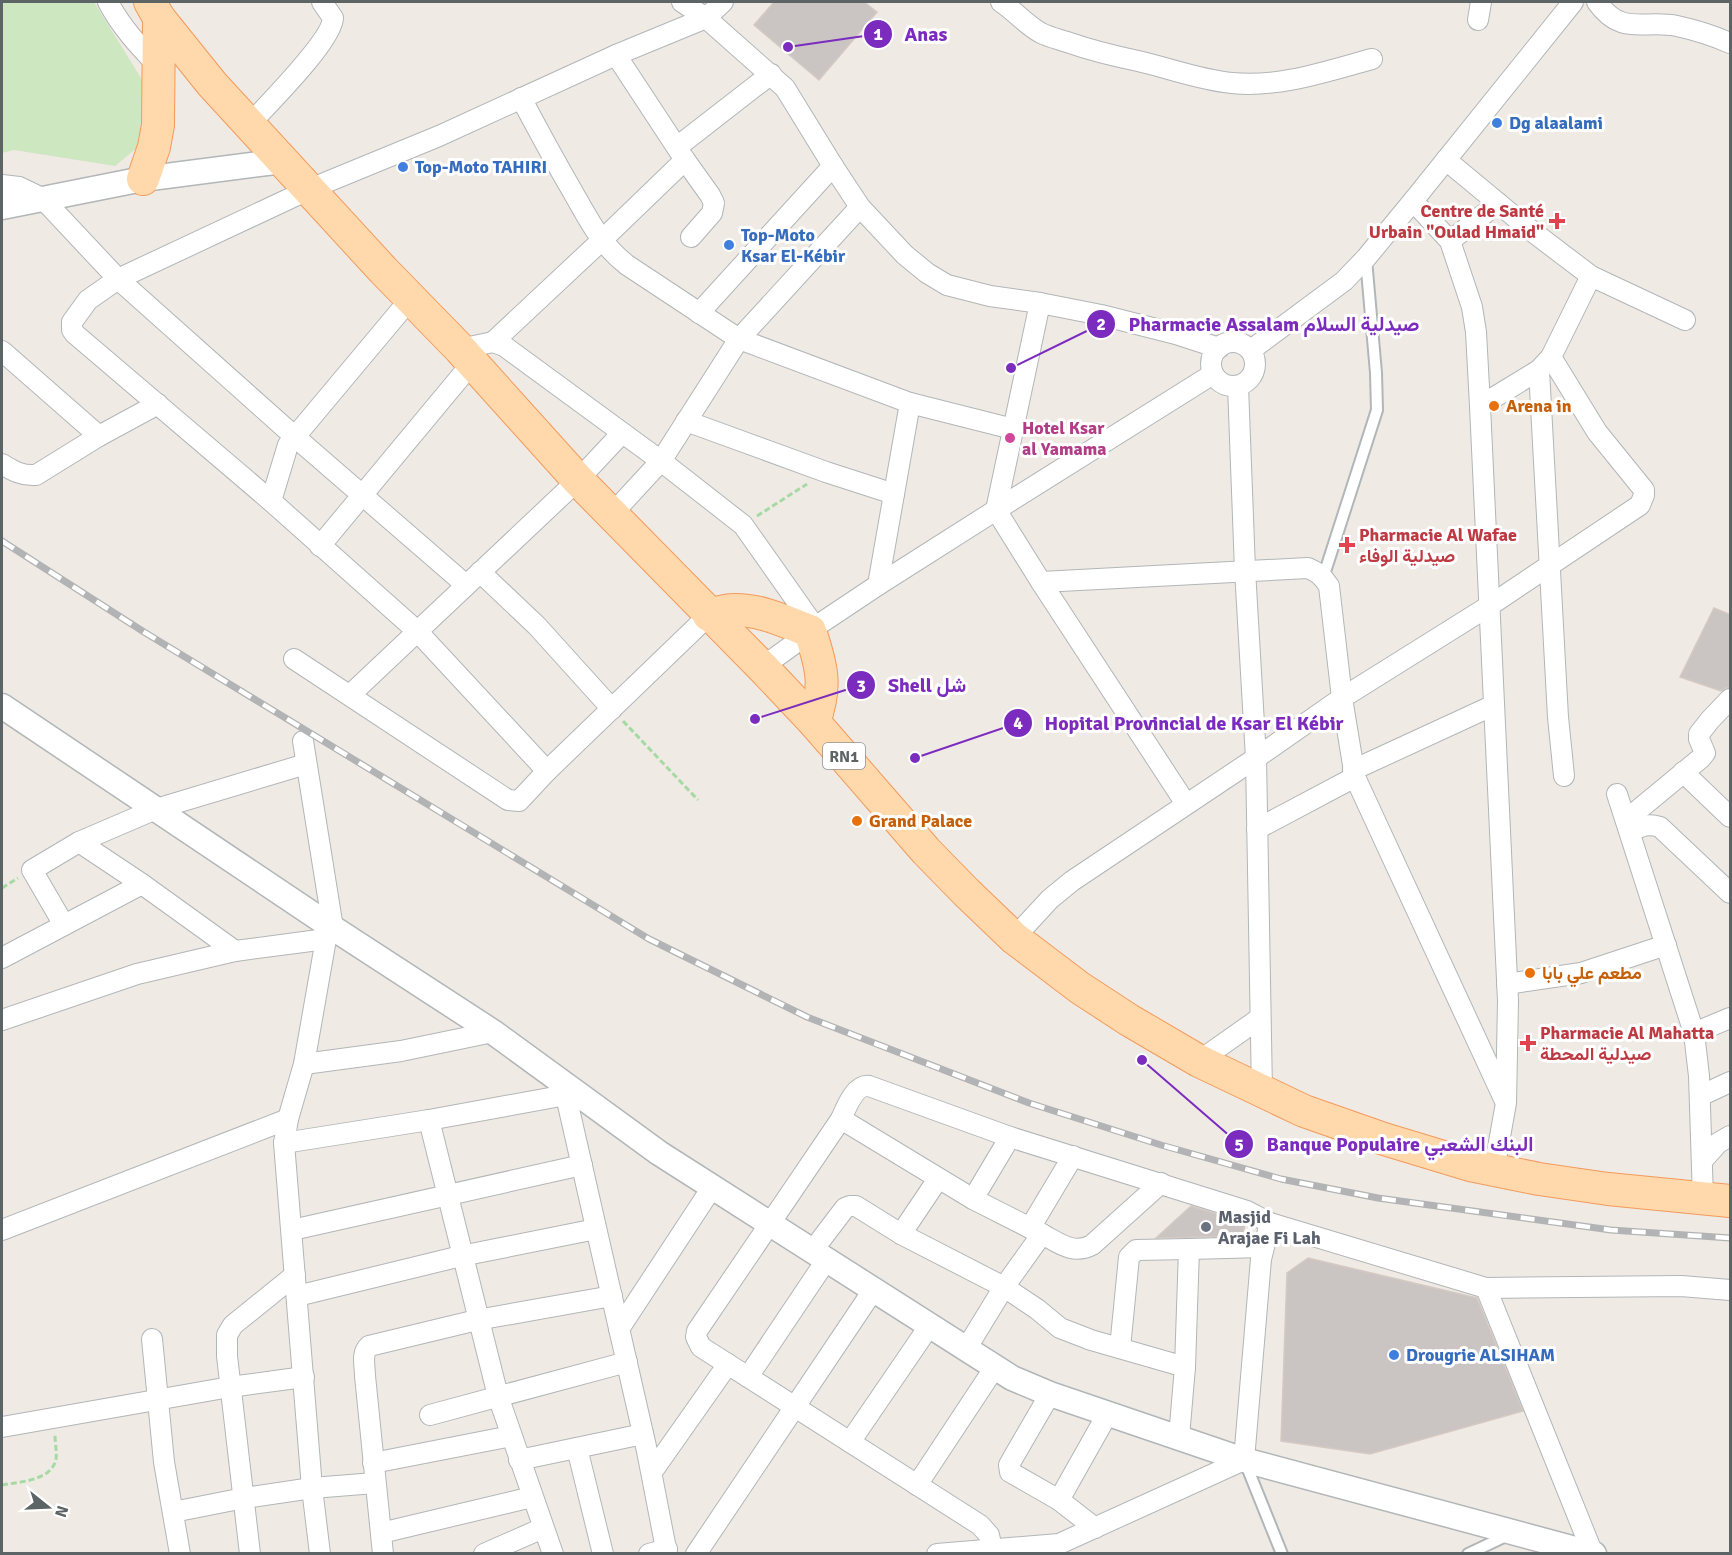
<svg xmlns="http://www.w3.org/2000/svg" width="1732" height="1555" font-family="Signika,Vazirmatn,sans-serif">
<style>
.green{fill:#cde7c1}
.building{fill:#cac5c2;stroke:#d4cac3;stroke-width:1.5}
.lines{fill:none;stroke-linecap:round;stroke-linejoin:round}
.service-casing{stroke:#b1b6b8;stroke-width:14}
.minor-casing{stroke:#b1b6b8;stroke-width:22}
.tertiary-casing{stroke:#b1b6b8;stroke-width:27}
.primary-casing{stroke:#f49a5a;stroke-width:34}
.path{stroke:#a6daa4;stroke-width:3;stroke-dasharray:6 3;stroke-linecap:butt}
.service{stroke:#fff;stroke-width:10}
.minor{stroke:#fff;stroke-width:20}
.tertiary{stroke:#fff;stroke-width:24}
.primary{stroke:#ffd8ab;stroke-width:32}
.rail-casing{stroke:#b2b3b4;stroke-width:7}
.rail{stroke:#fff;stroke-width:4.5;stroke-dasharray:14;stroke-linecap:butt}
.shop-dot{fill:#3f7fe0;stroke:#fff;stroke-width:2}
.health-dot{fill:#e0444e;stroke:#fff;stroke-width:2}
.food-dot{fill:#e8710a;stroke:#fff;stroke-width:2}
.hotel-dot{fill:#d1479c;stroke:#fff;stroke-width:2}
.worship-dot{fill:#6b7280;stroke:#fff;stroke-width:2}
.labels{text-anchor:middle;stroke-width:6;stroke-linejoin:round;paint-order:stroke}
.shield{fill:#fff;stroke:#8e9294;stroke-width:1.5}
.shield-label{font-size:16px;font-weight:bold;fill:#5d6466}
.shop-label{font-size:18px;font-weight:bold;fill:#366cbe;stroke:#fff;text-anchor:start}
.health-label{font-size:18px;font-weight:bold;fill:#be3a42;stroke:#fff;text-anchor:start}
.food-label{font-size:18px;font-weight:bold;fill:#c56008;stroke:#fff;text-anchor:start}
.hotel-label{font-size:18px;font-weight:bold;fill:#b23c85;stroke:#fff;text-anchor:start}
.worship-label{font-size:18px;font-weight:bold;fill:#5b616d;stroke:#fff;text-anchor:start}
.leader{fill:none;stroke:#7b2cbf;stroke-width:2}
.callout-dot{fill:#7b2cbf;stroke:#fff;stroke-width:2}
.mark-label{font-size:18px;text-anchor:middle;font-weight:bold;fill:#fff}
.callout-label{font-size:20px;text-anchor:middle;font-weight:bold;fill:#7b2cbf;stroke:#fff;stroke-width:6;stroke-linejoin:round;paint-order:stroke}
</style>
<rect width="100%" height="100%" fill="#f0eae5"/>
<path class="green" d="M2 2H94L144 83 139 146 115 166 14 150 2 153Z"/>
<g class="building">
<path d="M774 2H864L877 12 819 80 754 25Z"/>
<path d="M1714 608 1731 615V687L1726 688 1721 691 1680 677Z"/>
<path d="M1191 1206 1245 1223 1243 1236 1156 1238Z"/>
<path d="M1308 1258 1477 1298 1523 1411 1370 1454 1281 1441 1287 1273Z"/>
</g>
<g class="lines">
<defs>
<g id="service">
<path d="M1323 578 1377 410 1376 373 1366 259"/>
<path d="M1245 1462 1282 1554"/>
<path d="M1468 1554 1508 1535"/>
</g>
<g id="minor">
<path d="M108 2C121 27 139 46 159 67"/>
<path d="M682 2 706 18 785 88 833 166 860 207 905 255 927 273 947 285 990 296 1040 303 1101 315 1176 334 1219 348"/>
<path d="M1001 2C1015 11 1026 25 1041 33 1049 37 1058 39 1067 42 1090 50 1114 56 1138 61 1169 68 1200 80 1232 83 1279 88 1327 71 1372 59"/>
<path d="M1597 2C1622 37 1644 19 1677 26 1695 30 1714 36 1730 43"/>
<path d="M1478 20 1481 2"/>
<path d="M616 55 685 160 710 195 714 203 712 213 691 237"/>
<path d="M521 98C537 128 553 158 570 187 588 218 599 243 627 265L739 339 910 403 1013 429"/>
<path d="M249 125C267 105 332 41 333 18L322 2"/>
<path d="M677 147 771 74"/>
<path d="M1446 160 1533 232 1591 276 1685 320"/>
<path d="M2 185 19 187 42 198 118 279 294 436 466 585"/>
<path d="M1413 201 1450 241 1472 307 1476 332 1480 406 1539 370 1551 357 1591 276"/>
<path d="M1450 241 1498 203"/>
<path d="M1040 303 996 510 1041 582 1308 568C1318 572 1323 577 1329 586L1342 698 1489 606 1640 505 1644 495V490L1597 432 1551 357"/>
<path d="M699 313 833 166"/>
<circle cx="1233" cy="364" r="22"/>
<path d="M493 342 601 241 685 160"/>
<path d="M460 349 493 342 504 346 661 461 743 525 815 627"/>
<path d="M1251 350 1344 281 1366 258 1413 201 1573 2"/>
<path d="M2 351 99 436"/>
<path d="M1539 370 1558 717 1564 776"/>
<path d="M1238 386 1245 570 1256 758 1262 1092"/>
<path d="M1480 406 1508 1001 1506 1103 1494 1170"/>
<path d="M686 421 826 472 894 494"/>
<path d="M2 464C13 471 22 476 36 475L99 436 158 404"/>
<path d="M271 501 288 445 411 298"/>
<path d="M612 514 661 461 739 339 860 207"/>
<path d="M320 546 472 363"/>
<path d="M480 572 537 626 612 709"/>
<path d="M1041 582 1186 804"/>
<path d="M878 585 910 403"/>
<path d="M294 659 508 800 519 801 547 771 709 615"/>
<path d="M762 667 801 639 815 627 878 585 996 510 1213 374"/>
<path d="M350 695 578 480 622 433"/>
<path d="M303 741 333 928 326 939 304 1064 288 1119 284 1143 312 1488 320 1554"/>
<path d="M1353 770 1494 705"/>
<path d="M547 771 417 631 271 501 75 334 72 330V322L88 300 118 279 310 189 439 136 616 55 706 18 723 2"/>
<path d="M1683 772 1730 817"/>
<path d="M1355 777 1504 1099"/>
<path d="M1617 794 1694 1033 1699 1076 1703 1199"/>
<path d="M1626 820 1701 758 1705 753 1699 739V734L1710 720 1730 699"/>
<path d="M1630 832C1641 826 1648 823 1660 827L1730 893"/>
<path d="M79 842 142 884 235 951"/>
<path d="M64 925 32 870 79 842 156 809 306 764"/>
<path d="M1014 938 1050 899 1072 881 1256 758 1342 698 1355 777 1257 829"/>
<path d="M2 958 142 884"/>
<path d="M1507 984 1581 973 1666 945"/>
<path d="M2 1020 137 974 235 951 326 939"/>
<path d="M1694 1033 1730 1018"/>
<path d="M1199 1061 1260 1018"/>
<path d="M304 1064 401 1051 493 1032"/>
<path d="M566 1096 647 1451 667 1554"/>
<path d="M1700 1096 1730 1082"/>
<path d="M841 1119C846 1108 855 1084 869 1086L1010 1137 1247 1211 1270 1223"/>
<path d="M429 1120 498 1396 553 1554"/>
<path d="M284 1143 429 1120 577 1093"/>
<path d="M1702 1161 1718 1143 1730 1136"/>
<path d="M973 1199 1010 1137"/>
<path d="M1030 1228 1073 1156"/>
<path d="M2 1230 288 1119"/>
<path d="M292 1230 582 1165"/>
<path d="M901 1234 938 1179"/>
<path d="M1042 1234C1059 1243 1073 1255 1092 1245L1161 1183"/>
<path d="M813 1250 845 1208 850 1206H856L901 1234 1004 1287 1037 1309 1060 1328 1091 1340 1185 1367"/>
<path d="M1486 1288 1593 1554"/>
<path d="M297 1296 461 1256 596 1229"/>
<path d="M619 1329 713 1186"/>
<path d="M152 1339 164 1462 180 1554"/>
<path d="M1120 1348 1129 1257 1136 1250 1189 1249"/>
<path d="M966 1349 1004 1287 1042 1234 973 1199 841 1119 697 1331 696 1337 701 1347 980 1525 989 1535 993 1554"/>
<path d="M748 1377 827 1259"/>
<path d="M1050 1394 1014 1456 1009 1465 1010 1472 1059 1500 1095 1528"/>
<path d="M430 1415 627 1362"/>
<path d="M2 1427 230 1387 304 1377"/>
<path d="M1179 1437 1185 1367 1189 1249 1263 1247"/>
<path d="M850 1442 930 1325"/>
<path d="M577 1448 603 1554"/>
<path d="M519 1460 643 1434"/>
<path d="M373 1463 511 1436"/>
<path d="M652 1472 728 1364"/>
<path d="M917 1485 995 1367"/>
<path d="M1059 1500 1108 1413"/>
<path d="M173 1512 244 1498 312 1488 375 1483"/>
<path d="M381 1533 532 1497"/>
<path d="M250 1554 227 1356V1335L233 1325 295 1275"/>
<path d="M383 1554 365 1376C365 1366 361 1353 369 1346L477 1320 612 1296"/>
<path d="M484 1554 543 1528"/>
<path d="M649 1554 667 1549"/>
<path d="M696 1554 874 1289"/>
<path d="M937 1554 1059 1544 1244 1460 1261 1259 1270 1223 1486 1288 1681 1286 1730 1290"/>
</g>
<g id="tertiary">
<path d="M2 207 143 179 283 161"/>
<path d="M2 706 333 928 493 1032 659 1153 1012 1378 1050 1394 1244 1460 1594 1554"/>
</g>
<g id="primary">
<path d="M150 2 159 18 212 84 383 270 460 349 578 480 762 667 814 722 926 851 966 892 1014 938 1080 988 1129 1020 1199 1061 1304 1111 1384 1139 1470 1165 1539 1179 1608 1189 1730 1201"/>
<path d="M143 179 154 147 158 125 159 18"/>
<path d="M709 615C717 613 725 610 733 610 760 609 786 622 810 631 822 667 827 686 814 722"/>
</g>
</defs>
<use href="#service" class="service-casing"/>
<use href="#minor" class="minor-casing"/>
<use href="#tertiary" class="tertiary-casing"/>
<use href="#primary" class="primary-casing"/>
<g class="path">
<path d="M757 516 807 484"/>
<path d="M623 721 698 800"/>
<path d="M2 888 18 878"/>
<path d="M2 1485C18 1482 52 1481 56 1459 57 1452 55 1443 55 1435"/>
</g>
<use href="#service" class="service"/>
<use href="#minor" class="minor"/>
<use href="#tertiary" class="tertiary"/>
<use href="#primary" class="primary"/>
<defs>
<path id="rail" d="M2 541 144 632 649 939 807 1017 1029 1103 1161 1145 1281 1179 1378 1198 1611 1230 1730 1238"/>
</defs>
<use href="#rail" class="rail-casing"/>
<use href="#rail" class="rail"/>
</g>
<g class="shop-dot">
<circle cx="1497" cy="123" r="6"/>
<circle cx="403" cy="167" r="6"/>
<circle cx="729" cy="245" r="6"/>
<circle cx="1394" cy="1355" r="6"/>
</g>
<g class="health-dot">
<path d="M1554 212h6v6h6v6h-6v6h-6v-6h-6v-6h6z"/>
<path d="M1344 536h6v6h6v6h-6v6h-6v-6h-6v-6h6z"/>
<path d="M1525 1034h6v6h6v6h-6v6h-6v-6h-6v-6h6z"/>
</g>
<g class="food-dot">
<circle cx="1494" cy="406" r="6"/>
<circle cx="857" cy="821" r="6"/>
<circle cx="1530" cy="973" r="6"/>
</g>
<circle class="hotel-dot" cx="1010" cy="438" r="6"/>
<circle class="worship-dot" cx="1206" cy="1227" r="6"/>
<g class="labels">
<rect class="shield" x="823" y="743" width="42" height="26" rx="4.5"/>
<g class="shield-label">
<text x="844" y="762">RN1</text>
</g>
<g class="shop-label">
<text x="1509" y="129">Dg alaalami</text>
<text x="415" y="173">Top-Moto TAHIRI</text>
<text x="741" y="241">Top-Moto<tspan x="741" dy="21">Ksar El-Kébir</tspan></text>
<text x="1406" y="1361">Drougrie ALSIHAM</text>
</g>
<g class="health-label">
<text x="1544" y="217" text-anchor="end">Centre de Santé<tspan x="1544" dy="21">Urbain "Oulad Hmaid"</tspan></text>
<text x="1359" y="541">Pharmacie Al Wafae<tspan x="1359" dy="21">صيدلية الوفاء</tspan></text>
<text x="1540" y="1039">Pharmacie Al Mahatta<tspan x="1540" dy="21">صيدلية المحطة</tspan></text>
</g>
<g class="food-label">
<text x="1506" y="412">Arena in</text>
<text x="869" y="827">Grand Palace</text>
<text x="1542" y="979">مطعم علي بابا</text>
</g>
<g class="hotel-label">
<text x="1022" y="434">Hotel Ksar<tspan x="1022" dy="21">al Yamama</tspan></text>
</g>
<g class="worship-label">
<text x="1218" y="1223">Masjid<tspan x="1218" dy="21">Arajae Fi Lah</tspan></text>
</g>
</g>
<path class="leader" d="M788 47L878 34M1011 368L1101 324M755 719L861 685M915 758L1018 723M1142 1060L1239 1144"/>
<g class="callout-dot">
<circle cx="788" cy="47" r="6"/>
<circle cx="1011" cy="368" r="6"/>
<circle cx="755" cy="719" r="6"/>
<circle cx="915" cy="758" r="6"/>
<circle cx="1142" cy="1060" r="6"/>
<circle cx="878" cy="34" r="15"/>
<circle cx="1101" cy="324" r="15"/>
<circle cx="861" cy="685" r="15"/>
<circle cx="1018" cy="723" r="15"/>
<circle cx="1239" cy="1144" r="15"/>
</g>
<g class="mark-label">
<text x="878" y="40">1</text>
<text x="1101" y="330">2</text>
<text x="861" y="692">3</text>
<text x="1018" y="729">4</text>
<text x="1239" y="1151">5</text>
</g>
<g class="callout-label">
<text x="926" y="41">Anas</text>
<text x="1274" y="331">Pharmacie Assalam صيدلية السلام</text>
<text x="927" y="692">Shell شل</text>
<text x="1194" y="730">Hopital Provincial de Ksar El Kébir</text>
<text x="1400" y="1151">Banque Populaire البنك الشعبي</text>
</g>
<rect width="1732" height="1555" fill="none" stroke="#5d6466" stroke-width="6"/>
<g transform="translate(48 1507) rotate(108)" stroke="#ffffff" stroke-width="4.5" paint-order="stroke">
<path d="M0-4.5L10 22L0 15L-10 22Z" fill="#5d6466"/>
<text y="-9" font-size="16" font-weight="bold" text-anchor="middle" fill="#5d6466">N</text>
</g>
</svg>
